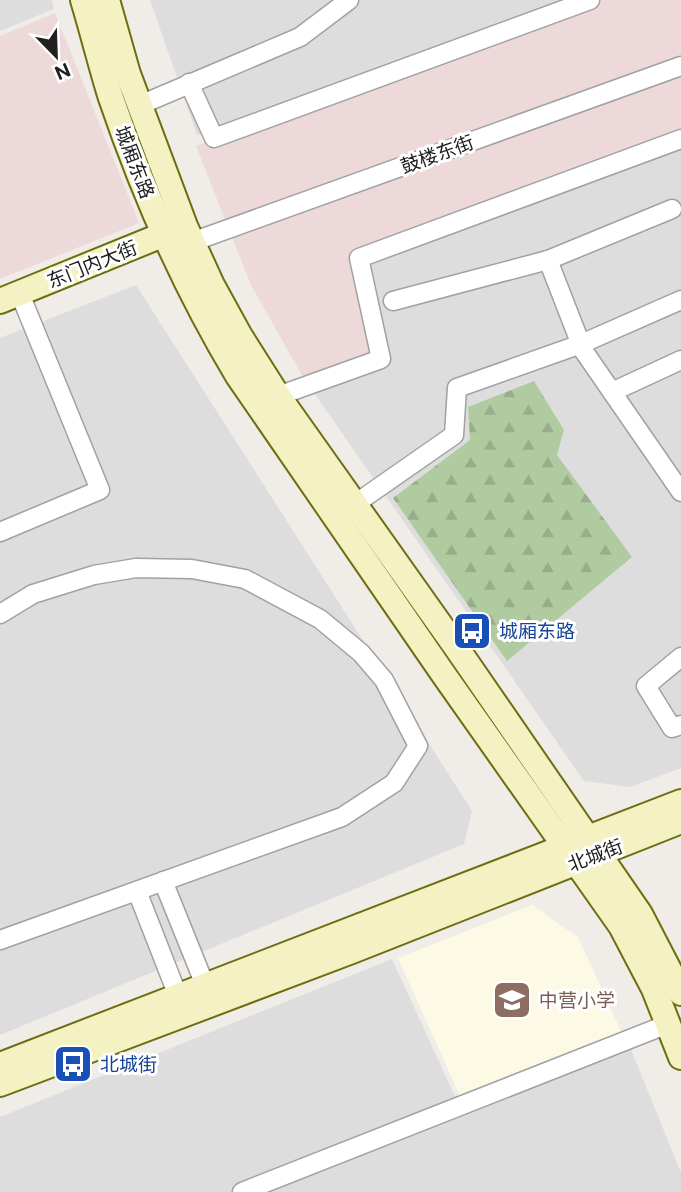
<svg xmlns="http://www.w3.org/2000/svg" width="681" height="1192" font-family="'Public Sans','Noto Sans SC',sans-serif">
<style>
.residential{fill:#dedddd}
.commercial{fill:#eed9da}
.education{fill:#fcfae4}
.forest{fill:url(#forest-firs)}
.lines{fill:none;stroke-linecap:round;stroke-linejoin:round}
.street-casing{stroke:#a1a1a1;stroke-width:21}
.secondary-casing{stroke:#6d6e10;stroke-width:28}
.street{stroke:#fff;stroke-width:18}
.secondary{stroke:#f4f1c2;stroke-width:24}
.labels{text-anchor:middle;stroke-width:6;stroke-linejoin:round;paint-order:stroke}
.street-label{font-size:19px;fill:#202020;stroke:#fff}
.transit-label{font-size:19px;fill:#164399;stroke:#fff;text-anchor:start}
.education-label{font-size:19px;fill:#785e54;stroke:#fff;text-anchor:start}
</style>
<defs>
<pattern id="forest-firs" width="22" height="20" patternUnits="userSpaceOnUse" patternTransform="scale(1.75)"><rect width="22" height="20" fill="#b1cba1"/><path d="M5 1l3.5 6h-7zM16 11l3.5 6h-7z" fill="#98ae8a"/></pattern>
</defs>
<rect width="100%" height="100%" fill="#f0ece8"/>
<g class="residential">
<path d="M0 0H52L54 9 0 31Z"/>
<path d="M150 0H588L197 135Z"/>
<path d="M681 141V768L630 787 584 781 310 387 367 262Z"/>
<path d="M136 285 472 811 464 844 0 1035V338Z"/>
<path d="M392 959 463 1114 630 1047 681 1173V1192H0V1117Z"/>
</g>
<g class="commercial">
<path d="M598 0H681V133L353 254 376 357 304 379 251 285 196 146Z"/>
<path d="M55 13 139 223 0 279V36Z"/>
</g>
<path class="education" d="M532 905 578 937 626 1042 464 1105 398 958Z"/>
<path class="forest" d="M534 381 564 430 557 455 632 557 507 661 393 498 470 440 468 407Z"/>
<g class="lines">
<defs>
<g id="street">
<path d="M189 83 214 138 590 0"/>
<path d="M140 105 300 37 349 0"/>
<path d="M192 242 681 66"/>
<path d="M548 260 583 350 681 492"/>
<path d="M393 301 548 260 672 209"/>
<path d="M612 392 681 360"/>
<path d="M278 396 381 359 359 258 681 139"/>
<path d="M355 504 454 435 457 388 581 344 681 300"/>
<path d="M0 532 100 490 20 294"/>
<path d="M0 614 33 594 94 575 136 568 192 569 245 579 320 619 361 653 384 680 418 746 394 783 342 817 0 940"/>
<path d="M681 657 646 686 672 728 681 725"/>
<path d="M163 881 205 985"/>
<path d="M137 891 178 996"/>
<path d="M242 1192 668 1024"/>
</g>
<g id="secondary">
<path d="M83 0C93 33 101 66 111 98 144 195 185 288 238 376L444 675 621 926 654 989 681 1057"/>
<path d="M107 0 128 74 185 226 212 285 240 336 278 396 456 647 640 914 681 993"/>
<path d="M0 301 177 229"/>
<path d="M0 1065 681 802"/>
<path d="M0 1084 352 951 681 821"/>
</g>
</defs>
<use href="#street" class="street-casing"/>
<use href="#secondary" class="secondary-casing"/>
<use href="#street" class="street"/>
<use href="#secondary" class="secondary"/>
</g>
<defs>
<symbol id="bus-square" viewBox="-11 -11 22 22"><rect x="-9" y="-9" width="18" height="18" rx="4" fill="#1a4fb4" stroke="#fff"/><path d="M-5-6H5V4H4V6H2V4H-2V6H-4V4H-5ZM-3.5-4V0h7V-4ZM-3.5 1.2v1.5H-2V1.2ZM2 1.2v1.5H3.5V1.2Z" fill="#fff"/></symbol>
<symbol id="school-square" viewBox="-11 -11 22 22"><rect x="-9" y="-9" width="18" height="18" rx="4" fill="#8d6e63" stroke="#fff"/><path d="M0-5L7-2L0 1L-7-2ZM-4 1L0 2.5L4 1V4Q0 6-4 4Z" fill="#fff"/></symbol>
</defs>
<g fill-rule="evenodd">
<use href="#bus-square" x="450" y="609" width="44" height="44"/>
<use href="#school-square" x="490" y="978" width="44" height="44"/>
<use href="#bus-square" x="51" y="1042" width="44" height="44"/>
</g>
<g class="labels">
<g class="street-label">
<text transform="translate(437 154) rotate(-20)" y="7">鼓楼东街</text>
<text transform="translate(135 162) rotate(69)" y="7">城厢东路</text>
<text transform="translate(92 264) rotate(-22)" y="7">东门内大街</text>
<text transform="translate(595 855) rotate(-21)" y="7">北城街</text>
</g>
<g class="transit-label">
<text x="499" y="638">城厢东路</text>
<text x="100" y="1071">北城街</text>
</g>
<g class="education-label">
<text x="539" y="1007">中营小学</text>
</g>
</g>
<g transform="translate(56 56) rotate(157)" stroke="#ffffff" stroke-width="5" paint-order="stroke">
<path d="M0-5L12 26L0 18L-12 26Z" fill="#202020"/>
<text y="-10" font-size="19" font-weight="bold" text-anchor="middle" fill="#202020">N</text>
</g>
</svg>
